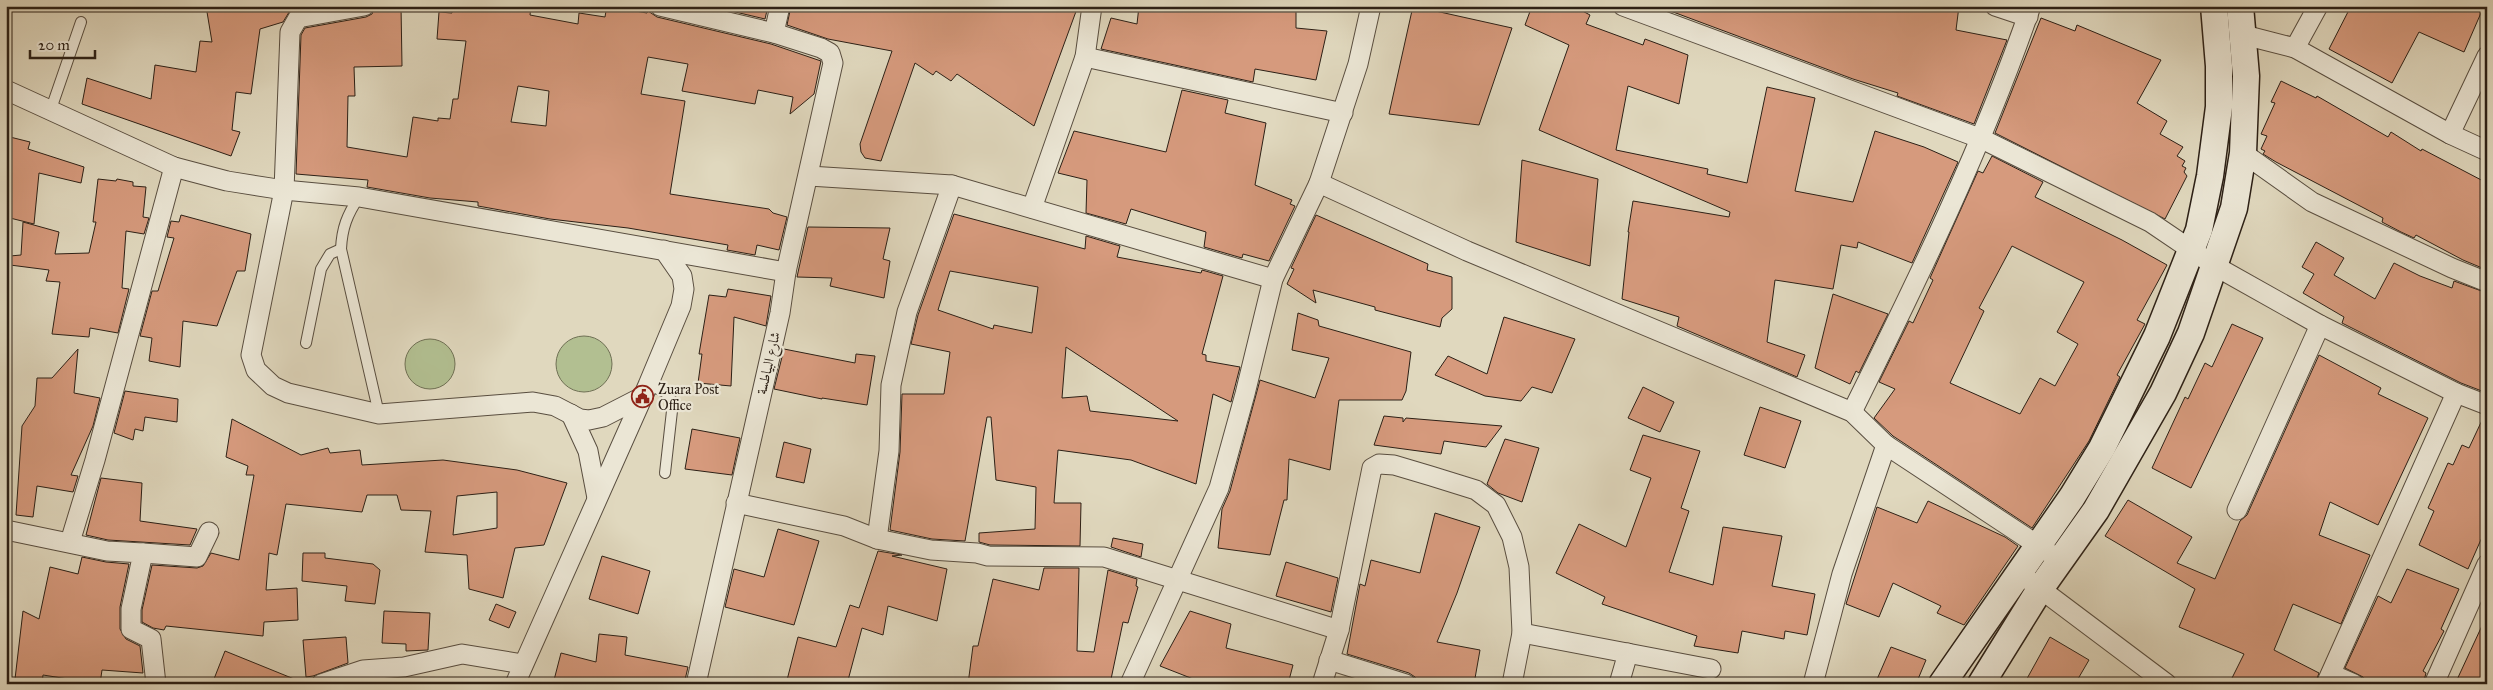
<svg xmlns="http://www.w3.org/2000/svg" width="2493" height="690" font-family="'IM FELL Great Primer',Amiri,serif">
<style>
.green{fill:#b2bf91;stroke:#6f7054}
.building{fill:#d69a7d;stroke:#2c2016;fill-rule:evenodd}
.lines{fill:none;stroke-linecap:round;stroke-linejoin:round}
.lane-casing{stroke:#594e40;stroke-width:12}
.street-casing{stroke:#594e40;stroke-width:21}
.secondary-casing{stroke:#2c2016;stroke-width:29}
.lane{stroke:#ebe6d5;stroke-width:10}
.street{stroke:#ebe6d5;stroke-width:19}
.secondary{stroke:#ebe6d5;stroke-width:26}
.labels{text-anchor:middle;stroke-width:4.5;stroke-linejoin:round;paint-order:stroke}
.street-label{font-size:14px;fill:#2c2016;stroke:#ebe6d5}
.poi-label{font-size:14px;fill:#2c2016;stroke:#ebe6d5;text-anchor:start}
</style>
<rect width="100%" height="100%" fill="#e0d8be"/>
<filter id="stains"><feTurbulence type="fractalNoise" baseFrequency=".004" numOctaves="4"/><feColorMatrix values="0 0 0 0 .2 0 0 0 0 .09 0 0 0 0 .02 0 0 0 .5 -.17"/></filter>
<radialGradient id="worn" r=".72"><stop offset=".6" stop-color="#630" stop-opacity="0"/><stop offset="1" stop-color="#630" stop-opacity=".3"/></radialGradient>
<g class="green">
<circle cx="584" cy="364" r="28"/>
<circle cx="430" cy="364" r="25"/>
</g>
<g class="building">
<path d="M206 6H300L291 9 283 22 260 29 251 94 236 92 232 130 240 132 231 156 82 104 87 78 151 99 155 65 196 72 200 41 212 42Z"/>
<path d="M375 6H401L402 66 354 67 355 96H348L347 147 407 157 413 117 438 121V118L450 119 453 99H458L466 41 437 39 439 12 452 13V6H531L530 15 578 24 579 13 605 17 606 11H611L612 7 647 13 648 11 657 17 771 44 821 61 814 94 790 114 793 97 758 90 755 104 682 91 688 64 648 57 641 94 685 101 670 194 769 209 773 213 787 217 779 250 757 245 755 255 727 250 728 245 628 228 550 219 478 206V202L430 198 367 187 368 180 296 174 301 35 305 28 366 17 372 14ZM518 86 549 91 546 126 511 122Z"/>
<path d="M710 6 755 9V6H768L765 19Z"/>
<path d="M791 6H1078L1034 126 957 74 951 81 936 71 933 75 915 63 881 161 865 158 861 152 860 144 892 51 828 39 787 25Z"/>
<path d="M1139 6H1286L1296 8V28L1327 31 1316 80 1255 69 1253 82 1101 49 1111 18 1137 24Z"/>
<path d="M1413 6 1512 28 1479 125 1389 114Z"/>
<path d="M1532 6H1573L1590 15 1586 24 1643 45 1645 39 1688 55 1679 104 1628 86 1616 150 1708 169 1707 174 1747 183 1767 87 1815 98 1795 191 1853 202 1875 131 1924 147 1958 162 1912 263 1858 242 1857 248 1841 245 1833 289 1775 280 1767 342 1805 355 1797 377 1677 326 1679 317 1622 299 1629 232H1628L1633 201 1729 217 1730 212 1539 130 1569 45 1525 25Z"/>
<path d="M1657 6H1959L1956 30 2007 40 1974 124 1897 96 1898 93 1853 79Z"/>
<path d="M2351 6H2484L2464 52 2419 32 2392 83 2329 49Z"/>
<path d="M2041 18 2075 31 2077 25 2161 60 2137 103 2167 121 2160 134 2183 147 2177 156 2185 161 2182 166 2186 168 2184 172 2187 176 2165 219 1995 133Z"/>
<path d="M2281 81 2316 98 2317 96 2388 137 2391 132 2421 151 2422 149 2487 183V270L2463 260 2416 235 2414 238 2401 232 2382 222 2383 218 2276 162 2263 154 2265 151 2261 149 2267 136 2261 134 2275 103 2271 102Z"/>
<path d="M1182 90 1228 100 1225 113 1266 123 1255 185 1292 200 1290 204 1295 206 1269 261 1243 254 1242 258 1204 247 1206 232 1131 209 1126 224 1086 213 1087 180 1058 173 1074 131 1166 152Z"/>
<path d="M6 136 30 142 28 149 84 167 81 183 39 173 34 224 6 217Z"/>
<path d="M1992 156 2043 182 2035 197 2122 240 2167 265 2137 320 2145 324 2117 375 2120 377 2089 441 2032 528 1893 436 1874 418 1895 389 1879 382 1909 321 1913 323 1933 280 1930 278 1978 171 1983 173ZM2012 246 2084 282 2057 332 2078 344 2055 386 2040 378 2020 414 1950 383 1984 311 1979 308Z"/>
<path d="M1522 160 1598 179 1590 266 1516 242Z"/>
<path d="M98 179 116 181 117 179 133 182V186L146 187 143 217 149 218 144 234 126 231 122 288 129 289 118 333 90 328 89 337 52 334 60 282 46 281 49 270 10 265V256L21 255 23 222 59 232 55 254 89 253 96 222H93Z"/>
<path d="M954 214 1085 249 1086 236 1120 246 1117 257 1201 273 1202 270 1223 276 1202 354 1206 355V361L1240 367 1231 402 1213 394 1196 484 1131 460 1058 450 1054 503H1081L1080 546 990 545 979 542V533L1035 529 1036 487 996 480 991 417H987L965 541 932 539 890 530 900 452 902 394H944L950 352 911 344 918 315ZM950 271 1038 287 1032 333 994 325 993 329 938 310ZM1066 347 1178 421 1090 411 1087 396 1062 398Z"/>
<path d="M181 215 251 234 245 271H237L217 326 183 321 180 367 149 361 152 338 140 336 152 291H158L174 238 167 237 171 221 179 222Z"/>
<path d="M1316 215 1428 264 1427 270 1452 277V309L1442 318 1440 327 1375 310V307L1313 290 1316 303 1287 284 1294 269 1291 268Z"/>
<path d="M808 227 890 228 883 259 890 261 884 298 830 286 832 278 797 277Z"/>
<path d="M2316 242 2344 258 2334 275 2375 299 2394 263 2420 276 2452 288 2454 281 2487 293V393L2461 383 2342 323 2344 317 2303 293 2314 274 2302 267Z"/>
<path d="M728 289 771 296 766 326 734 317 731 386 698 383 702 354H699L709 295 726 297Z"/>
<path d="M1833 294 1888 314 1859 373 1856 371 1850 384 1815 368Z"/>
<path d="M1298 313 1318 320 1319 326 1411 352 1406 391 1402 400H1339L1330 470 1289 459 1287 500H1284L1270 555 1218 548 1222 509 1230 491 1260 380 1315 398 1329 358 1292 350Z"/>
<path d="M1504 317 1575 339 1552 393 1532 387 1521 401 1485 396 1435 375 1448 356 1487 374Z"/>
<path d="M2232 324 2263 338 2191 488 2152 468 2185 397 2188 399 2205 363 2212 367Z"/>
<path d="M78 349 74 393 100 398 93 426 71 475 78 476 73 492 37 486 33 517 16 515 22 426 35 406 37 378H52Z"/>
<path d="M784 349 855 363 856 354 875 356 867 405 822 398V399L774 389Z"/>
<path d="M2319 355 2381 388 2378 394 2428 418 2378 525 2330 502 2319 535 2370 555 2341 624 2293 604 2274 650 2319 673 2315 684H2229L2244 654 2179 627 2195 589 2105 536 2128 500 2192 537 2177 563 2215 579 2240 521 2247 515Z"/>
<path d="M1643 387 1674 402 1660 432 1628 418Z"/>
<path d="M125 391 178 399 177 422 145 417 143 431 135 429 133 440 114 433Z"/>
<path d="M1760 407 1801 421 1785 468 1744 455Z"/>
<path d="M1384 416 1403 418V422L1406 418 1502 426 1486 447 1444 441 1441 454 1374 445Z"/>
<path d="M2484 416H2487V526L2468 569 2419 545 2434 511 2428 508 2448 463 2453 465 2462 445 2469 448Z"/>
<path d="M232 419 301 455 328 448 330 453 360 450 362 465 443 460 517 470 567 483 544 545 515 548 503 598 469 589 467 555 425 552 431 511 401 510 397 495H367L362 512 286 504 277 555 269 553 266 590 297 588 298 620 264 622 263 636 166 626 164 630 153 628 142 622V610L152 565 197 568 203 566 211 553 239 560 254 475H246L248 466 226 457ZM497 492V528L453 535 457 496Z"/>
<path d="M692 429 740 438 732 475 685 469Z"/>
<path d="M1643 435 1700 451 1681 508 1689 511 1669 572 1713 585 1723 527 1782 536 1772 586 1815 594 1807 635 1785 631 1784 639 1742 631 1738 653 1694 646 1697 636 1602 604 1605 597 1556 573 1579 524 1626 547 1651 478 1630 470Z"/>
<path d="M1505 439 1539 448 1522 502 1498 493 1487 484Z"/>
<path d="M784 442 811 449 804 483 776 477Z"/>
<path d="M101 478 142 483 140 521 197 529 190 545 108 540 86 535Z"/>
<path d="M1928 501 2005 537 2018 546 1964 625 1937 613 1941 606 1893 583 1879 617 1846 604 1877 507 1917 523Z"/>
<path d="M1435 513 1480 527 1457 593 1437 642 1480 650 1474 684H1417L1415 677 1409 673 1347 654 1360 584 1365 586 1371 560 1420 573Z"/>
<path d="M778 529 819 541 794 625 725 607 734 569 764 577Z"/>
<path d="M1113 538 1143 544 1141 557 1111 547Z"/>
<path d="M878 551 902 555 892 556 947 569 937 621 888 606 883 635 862 628 847 684H786L798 637 836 647 850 605 859 608Z"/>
<path d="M303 553H325V558L373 564 380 570 375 604 345 601 347 586 302 581Z"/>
<path d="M602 556 650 571 638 614 589 599Z"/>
<path d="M82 557 106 562 129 564 120 607V629L126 639 140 646 143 673 102 670 100 684 43 675 42 683 15 679 23 611 39 619 50 567 78 574Z"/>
<path d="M1286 562 1338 578 1331 612 1276 596Z"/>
<path d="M1044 568H1079L1077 651 1094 652 1108 570 1137 579 1136 586 1138 587 1128 623 1123 622 1110 684H968L973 646H978L993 579 1039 590Z"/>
<path d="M2407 569 2459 589 2441 629 2444 631 2423 671 2426 673 2423 684H2365L2363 677 2345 668 2378 596 2391 603Z"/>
<path d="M496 604 516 612 509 628 489 620Z"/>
<path d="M384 611 430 613 428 650 406 651V644L382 643Z"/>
<path d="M1190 611 1231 624 1226 648 1293 665 1288 684H1206L1160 666Z"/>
<path d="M2487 615V684H2455Z"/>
<path d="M599 634 627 637 625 655 688 667 684 684H553L561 653 596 662Z"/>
<path d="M346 637 348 663 313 676 306 677 303 640Z"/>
<path d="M2050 637 2089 660 2075 684H2024Z"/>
<path d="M1891 647 1926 660 1916 684H1875Z"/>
<path d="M225 651 304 683V684H212Z"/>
</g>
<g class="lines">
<defs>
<g id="lane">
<path d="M51 109 81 22"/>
<path d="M359 197C347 215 342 228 341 249L379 414"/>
<path d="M306 343 321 269 330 254 341 249"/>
<path d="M648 385 665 392 673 402 665 473"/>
</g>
<g id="street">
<path d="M364 6 298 18 290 32 284 190 251 355 256 370 273 386 288 393 379 414 533 402 555 406 580 419 589 420 603 417 642 397"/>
<path d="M660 6 774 33 821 48 830 53 833 63 786 272 780 313 696 684"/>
<path d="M1623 6 1982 139 2150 222 2215 266 2320 325 2456 393 2487 405"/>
<path d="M1995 6 2028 17"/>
<path d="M774 33 780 6"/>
<path d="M2244 35 2295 48 2450 134 2487 151"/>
<path d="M2295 48 2318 6"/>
<path d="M1085 57 1343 113"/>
<path d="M6 90 174 167 227 181 284 190 359 197 786 272"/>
<path d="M2450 134 2487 56"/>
<path d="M2243 153 2312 202 2452 268 2487 282"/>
<path d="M809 176 952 185 1273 279"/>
<path d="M1319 183 1467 251 1852 412 1886 445 2048 552"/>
<path d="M1032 208 1085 57 1092 6"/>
<path d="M1852 412C1918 279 1983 146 2031 6"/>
<path d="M571 414 588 451 597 498"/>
<path d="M736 503 844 526 877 539 931 550 977 553 988 556 1104 557 1339 630"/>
<path d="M2237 510 2320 325"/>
<path d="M6 530 107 551 143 553 131 609V629L151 639 156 684"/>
<path d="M877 539 889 451 891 385 907 312 952 185"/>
<path d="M70 542 95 460 174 167"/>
<path d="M143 553 197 557 209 532"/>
<path d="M2030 581 2167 684"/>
<path d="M1522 633 1711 669"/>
<path d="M1329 660 1406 684"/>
<path d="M2331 674 2354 684"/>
<path d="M321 684 363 670 404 667 462 654 523 664"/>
<path d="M515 684 648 385 681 306 684 289 682 276 664 250"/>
<path d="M1130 684 1219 488 1245 394 1273 279 1319 183 1358 64 1371 6"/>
<path d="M1322 684 1339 630 1372 468 1379 464 1394 465 1431 476 1476 490 1496 505 1512 537 1519 567 1522 633 1512 684"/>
<path d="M1619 684 1628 653"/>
<path d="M1813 684 1842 574 1886 445"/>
<path d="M2326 684 2456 393"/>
<path d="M2434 684 2487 564"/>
</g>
<g id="secondary">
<path d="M1942 684 2072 497 2102 448 2157 336 2199 230 2210 176 2219 107V66L2214 6"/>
<path d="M1981 684 2040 589 2096 510 2163 393 2191 333 2234 208 2243 153 2246 76 2240 6"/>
</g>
</defs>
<use href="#lane" class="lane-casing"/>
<use href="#street" class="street-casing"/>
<use href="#secondary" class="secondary-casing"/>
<use href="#lane" class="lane"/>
<use href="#street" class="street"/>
<use href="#secondary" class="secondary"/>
</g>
<defs>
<symbol id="civic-ring" viewBox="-11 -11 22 22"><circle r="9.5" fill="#ebe6d5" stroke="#8f2418" stroke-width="1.5"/><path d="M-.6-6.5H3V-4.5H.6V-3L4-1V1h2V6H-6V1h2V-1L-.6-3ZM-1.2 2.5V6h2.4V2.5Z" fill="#8f2418"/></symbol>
</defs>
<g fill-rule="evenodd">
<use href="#civic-ring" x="630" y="384" width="25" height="25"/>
</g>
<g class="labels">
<g class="street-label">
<text transform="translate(768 363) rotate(-77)" y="5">شارع البياطسة</text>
</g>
<g class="poi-label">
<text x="658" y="394">Zuara Post<tspan x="658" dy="16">Office</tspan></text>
</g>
</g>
<rect width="2493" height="690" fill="none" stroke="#e0d8be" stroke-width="25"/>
<rect x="8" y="8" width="2478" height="675" fill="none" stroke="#2c2016" stroke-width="2.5"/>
<rect x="12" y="12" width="2468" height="665" fill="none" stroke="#2c2016"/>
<path d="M30 50v8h65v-8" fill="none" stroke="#2c2016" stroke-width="2.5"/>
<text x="38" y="50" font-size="15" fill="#2c2016" stroke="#ebe6d5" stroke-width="4" paint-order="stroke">20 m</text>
<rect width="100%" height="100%" filter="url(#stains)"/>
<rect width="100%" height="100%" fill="url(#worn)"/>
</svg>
